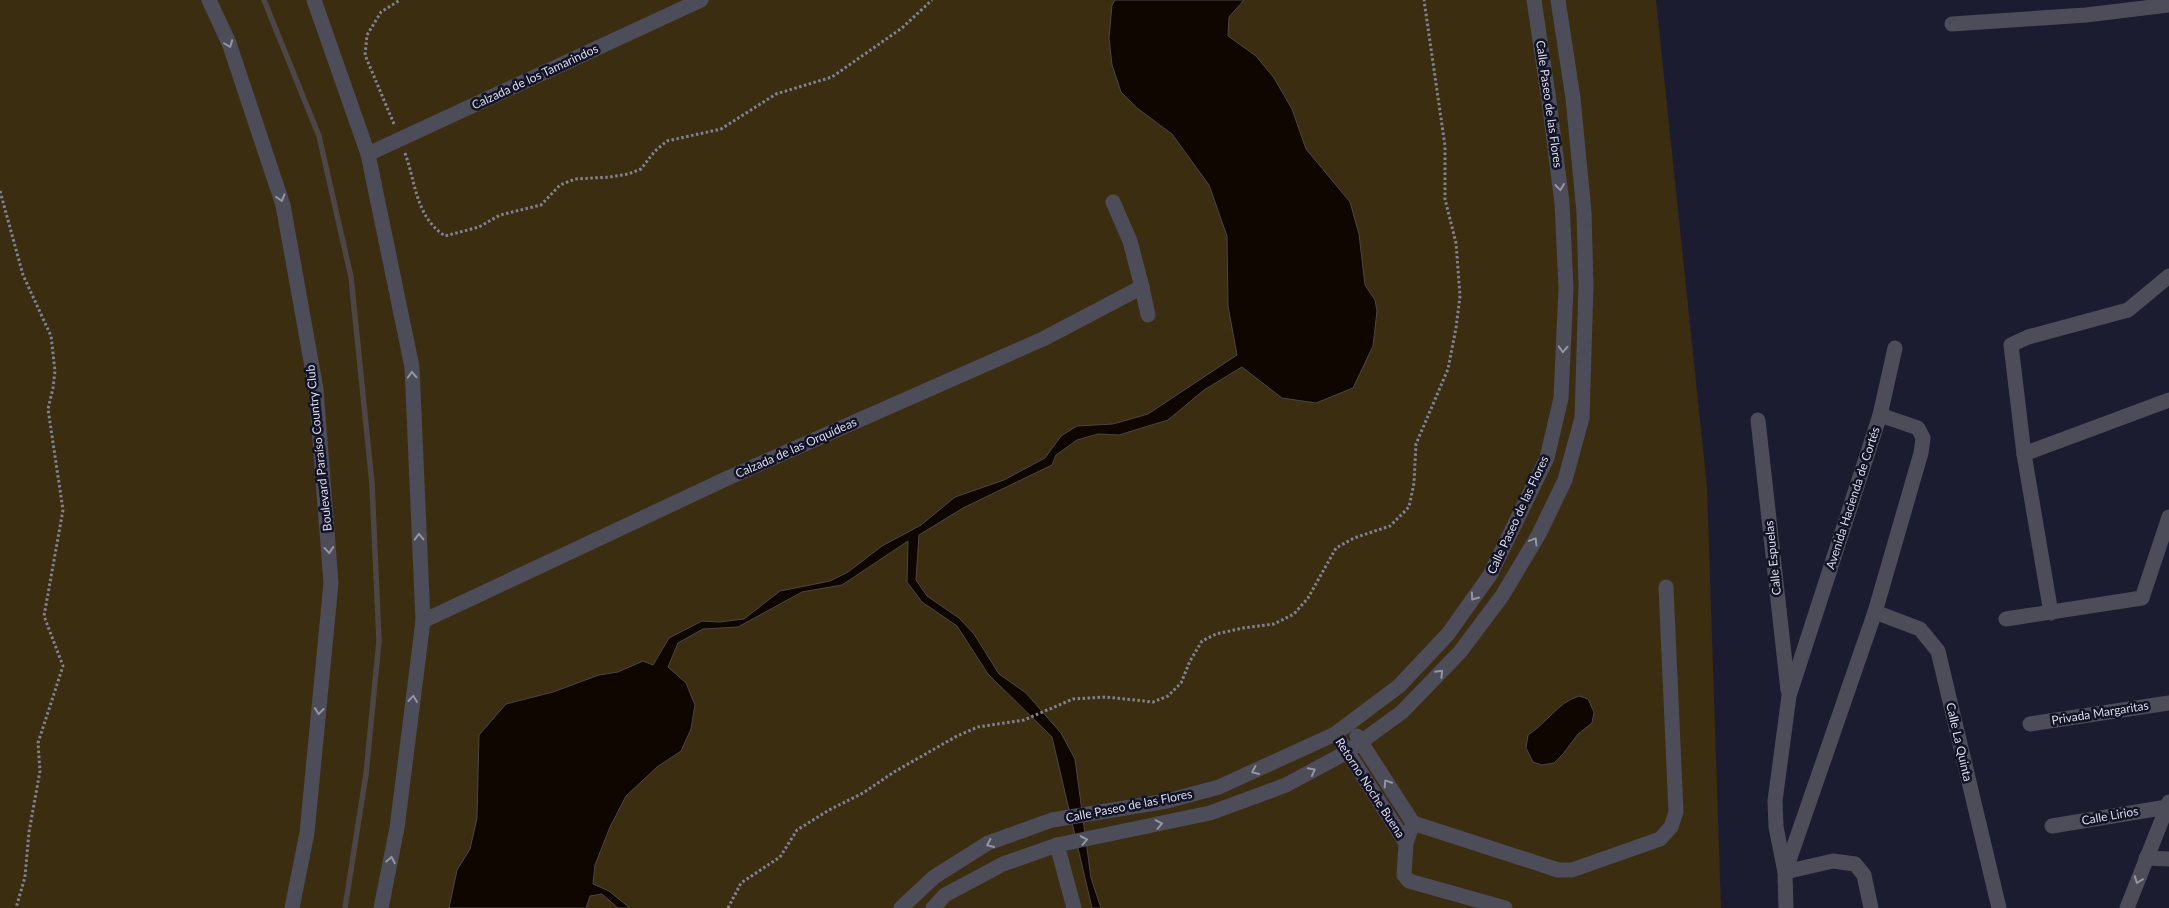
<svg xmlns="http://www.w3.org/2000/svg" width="2169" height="908" font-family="Lato,sans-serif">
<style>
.green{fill:#3b2d0f}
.water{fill:#0f0600;stroke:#4c4646}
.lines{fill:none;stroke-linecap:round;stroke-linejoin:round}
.stream{stroke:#4c4646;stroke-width:5.5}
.path{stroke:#818294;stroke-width:3;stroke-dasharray:2.5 2.5;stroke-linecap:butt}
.minor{stroke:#4c4d58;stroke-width:15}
.oneway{stroke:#9495a2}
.labels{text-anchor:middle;stroke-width:5;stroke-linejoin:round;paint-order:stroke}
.street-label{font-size:12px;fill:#dbddeb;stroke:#131327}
</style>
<rect width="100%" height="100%" fill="#1c1c31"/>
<path class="green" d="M0 0H1656L1707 487 1721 908H0Z"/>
<g class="water">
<path d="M1115 0H1244L1229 17 1228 36 1256 56 1274 78 1292 109 1306 149 1350 202 1359 234 1365 285 1375 300 1377 311 1373 346 1353 388 1316 403 1282 398 1242 367 1204 390 1168 420 1119 435 1098 434 1077 440 1056 455 1052 465 963 508 919 535 916 580 927 596 959 618 974 634 999 674 1026 693 1061 733 1075 759 1091 878 1101 908H1092L1052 737 988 674 957 626 922 602 907 582 908 541 842 585 802 592 738 627 703 629 678 643 668 667 686 683 695 705 691 729 681 751 657 767 626 796 610 827 595 865 593 884 609 891 630 908H618L602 894 590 896 586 908H449L457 870 470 849 477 818 479 735 506 704 553 692 599 675 618 672 643 661 653 665 669 638 702 621 719 622 744 619 780 591 830 581 848 572 882 546 921 525 955 497 1004 480 1045 458 1061 436 1077 426 1113 424 1148 414 1237 355 1228 306 1227 236 1209 185 1172 134 1137 108 1121 92 1112 65 1109 38 1112 5Z"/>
<path d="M1579 696 1588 699 1594 712 1592 723 1578 734 1563 754 1554 763 1542 765 1533 762 1526 748 1528 735C1547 723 1557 703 1579 696Z"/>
</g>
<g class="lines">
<path class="stream" d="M264 0 319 136 351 277 372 484 379 641 366 774 345 908"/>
<g class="path">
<path d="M394 124 365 55 367 35 381 12 400 0"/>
<path d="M405 153C416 184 416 217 445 236L479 227 500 215 541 205 560 185 575 179 610 177 628 174 641 169 655 151 667 141 721 129 776 94 832 77 902 28 932 0"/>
<path d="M0 191 23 275 51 336 55 371 53 388 48 409 63 510 44 616 63 666 38 743 40 771 29 832 25 877 16 908"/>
<path d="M728 908 741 883 780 857 797 830 829 810 863 793 894 772 957 736 978 727 1024 720 1073 699 1106 697 1153 702 1168 696 1181 683 1190 661 1202 641 1216 634 1243 628 1274 624 1294 614 1308 598 1336 548 1354 538 1390 526 1409 507 1414 483 1416 444 1448 369 1456 328 1460 296 1456 243 1445 199V146L1424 0"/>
</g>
<g class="minor">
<path d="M209 0 229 43 283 205 316 389 331 583 307 833 292 908"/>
<path d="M314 0 368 154 412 367 423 621 397 828 381 908"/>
<path d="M1952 24 2086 15 2169 5"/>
<path d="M368 154 701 0"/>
<path d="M1113 202 1130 241 1142 287"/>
<path d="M1758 420 1788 690"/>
<path d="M2024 454 2169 400"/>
<path d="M1875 612 1920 629 1938 651 1999 908"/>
<path d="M2051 613 2024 454 2011 345 2028 337 2128 310 2169 276"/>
<path d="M2006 619 2142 598 2169 517"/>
<path d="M423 621 730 477 1043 339 1142 287 1148 315"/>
<path d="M2030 724 2169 703"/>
<path d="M1357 736 1413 823"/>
<path d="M1343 745 1406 843"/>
<path d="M1413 823 1558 870H1572L1660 839 1671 827 1676 812 1666 587"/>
<path d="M1413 823 1406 843 1404 875 1409 881 1505 908"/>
<path d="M2052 826 2167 807"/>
<path d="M1057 845 1074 908"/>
<path d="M2146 858 2169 859"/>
<path d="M901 908 934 877 988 843 1052 820 1167 801 1219 787 1335 734 1399 686 1448 634 1490 575 1547 458 1561 398 1566 288 1562 203 1549 101 1534 0"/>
<path d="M933 908 945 895 1003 864 1057 845 1210 813 1286 785 1347 752 1402 712 1460 652 1502 596 1539 534 1565 480 1582 418 1586 286 1584 212 1573 98 1558 0"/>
<path d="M1786 908 1785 872 1875 612 1921 453 1923 438 1918 428 1880 415"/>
<path d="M1871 908 1864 875 1855 864 1833 861 1785 872 1776 827 1775 801 1789 696 1880 415 1895 348"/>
<path d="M2127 908 2169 802"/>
</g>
</g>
<defs><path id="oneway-chevron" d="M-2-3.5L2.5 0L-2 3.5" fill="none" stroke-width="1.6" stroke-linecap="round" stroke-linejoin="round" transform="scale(1.25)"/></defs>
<g class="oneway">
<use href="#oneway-chevron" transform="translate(229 44) rotate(69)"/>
<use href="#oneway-chevron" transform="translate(1560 187) rotate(83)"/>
<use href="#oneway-chevron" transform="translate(281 198) rotate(73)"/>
<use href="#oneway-chevron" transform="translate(1563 349) rotate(93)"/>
<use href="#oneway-chevron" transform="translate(412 375) rotate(-93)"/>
<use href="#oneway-chevron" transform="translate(419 537) rotate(-92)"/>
<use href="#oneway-chevron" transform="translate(1534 541) rotate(-59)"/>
<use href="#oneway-chevron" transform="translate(329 550) rotate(85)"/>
<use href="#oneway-chevron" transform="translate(1474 597) rotate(125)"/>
<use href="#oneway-chevron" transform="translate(1440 673) rotate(-46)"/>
<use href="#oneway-chevron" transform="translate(413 699) rotate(-83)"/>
<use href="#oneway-chevron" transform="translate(319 711) rotate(96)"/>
<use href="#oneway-chevron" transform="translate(1255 771) rotate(155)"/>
<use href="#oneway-chevron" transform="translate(1312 771) rotate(-28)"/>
<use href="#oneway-chevron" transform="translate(1387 783) rotate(-123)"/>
<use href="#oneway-chevron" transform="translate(1159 824) rotate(-12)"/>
<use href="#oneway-chevron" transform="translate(1084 840) rotate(-12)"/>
<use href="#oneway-chevron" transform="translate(990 844) rotate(155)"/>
<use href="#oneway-chevron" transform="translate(391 860) rotate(-79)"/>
<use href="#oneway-chevron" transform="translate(2138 880) rotate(111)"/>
</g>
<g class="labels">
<g class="street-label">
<text transform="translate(535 77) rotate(-25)" y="4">Calzada de los Tamarindos</text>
<text transform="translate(1549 104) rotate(82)" y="4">Calle Paseo de las Flores</text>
<text transform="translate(319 448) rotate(-96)" y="4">Boulevard Paraíso Country Club</text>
<text transform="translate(796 448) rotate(-24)" y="4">Calzada de las Orquídeas</text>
<text transform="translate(1853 498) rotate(-72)" y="4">Avenida Hacienda de Cortés</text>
<text transform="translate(1518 515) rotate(-65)" y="4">Calle Paseo de las Flores</text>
<text transform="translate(1773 558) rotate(-96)" y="4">Calle Espuelas</text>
<text transform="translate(2100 713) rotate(-9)" y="4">Privada Margaritas</text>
<text transform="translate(1959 742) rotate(77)" y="4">Calle La Quinta</text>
<text transform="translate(1370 788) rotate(57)" y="4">Retorno Noche Buena</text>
<text transform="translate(1129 806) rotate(-11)" y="4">Calle Paseo de las Flores</text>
<text transform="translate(2110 816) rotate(-10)" y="4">Calle Lirios</text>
</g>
</g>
</svg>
